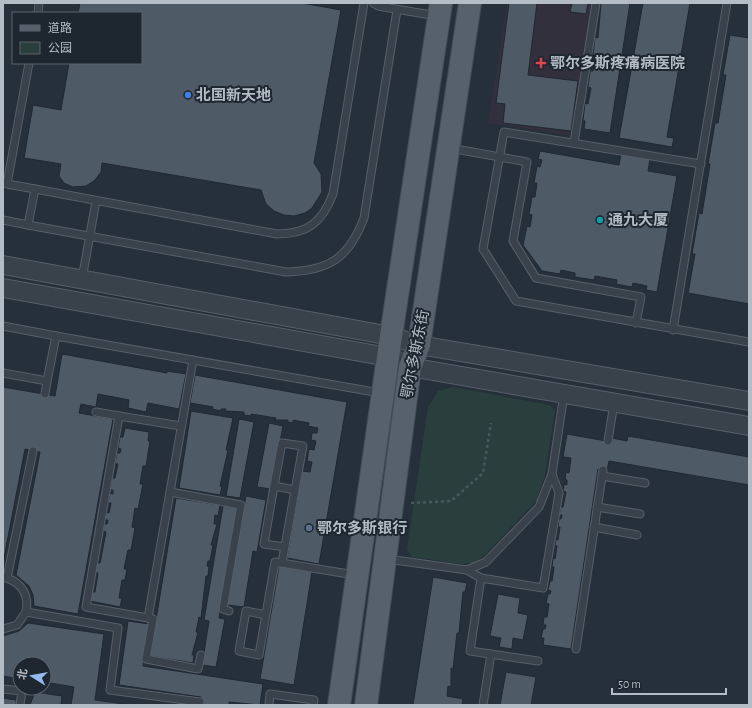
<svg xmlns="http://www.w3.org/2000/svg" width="752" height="708" font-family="'Alegreya Sans','Noto Sans SC',sans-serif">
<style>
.medical{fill:#31303c}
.green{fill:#2a3e3d}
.building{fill:#4e5a65;stroke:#202832}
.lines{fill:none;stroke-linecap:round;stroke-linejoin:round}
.service-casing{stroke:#575f69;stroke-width:9}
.tertiary-casing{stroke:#575f69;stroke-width:20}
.primary-casing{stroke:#454d57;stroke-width:24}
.path{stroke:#47595b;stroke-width:2.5;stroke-dasharray:3 3;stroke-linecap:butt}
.service{stroke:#39414b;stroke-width:7}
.tertiary{stroke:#39414b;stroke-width:18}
.primary{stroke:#57616b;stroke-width:22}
.health-dot{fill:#e0444e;stroke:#1e2630;stroke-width:1.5}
.shop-dot{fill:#3f7fe0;stroke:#1e2630;stroke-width:1.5}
.culture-dot{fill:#0f9aa8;stroke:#1e2630;stroke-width:1.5}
.service-dot{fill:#5c6f8a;stroke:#1e2630;stroke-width:1.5}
.labels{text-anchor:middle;stroke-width:4;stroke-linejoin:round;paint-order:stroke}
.poi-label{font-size:15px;font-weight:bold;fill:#b4bcc6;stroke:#1e2630;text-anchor:start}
.street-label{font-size:15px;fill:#b4bcc6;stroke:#1e2630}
</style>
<rect width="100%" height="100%" fill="#25303a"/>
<path class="medical" d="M507 3H593L573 136 488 123Z"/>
<path class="green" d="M454 387 550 405 555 410 545 475 537 500 484 556 474 563 462 564 412 557 407 549 428 407 438 391Z"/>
<g class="building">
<path d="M80 3H302L341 10 314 163 321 174 322 192 312 208 305 213 294 216 284 215 274 211 266 204 261 190 102 163 101 172 95 180 86 186 73 187 64 183 59 176 61 164 24 158 33 105 61 110 69 63H141V13H78Z"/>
<path d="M509 3H537L528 75 578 81 571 131 503 123 505 104 496 103Z"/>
<path d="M572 3H588L586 14 570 12Z"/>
<path d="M601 3H630L610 133 584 129 585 121 583 120 585 103 588 104 591 88 588 87 590 71H593L596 55H593L595 37 598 38Z"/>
<path d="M643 3H690L667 137 674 138 672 147 619 138Z"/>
<path d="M730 35 749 38V304L688 293 695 254H692L699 213 702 214 710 164H708L715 123H718L726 75H723Z"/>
<path d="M540 151 619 165 621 154 650 159 648 171 677 176 657 292 646 290 647 286 633 283 632 287 616 284 617 280 595 276 594 280 575 277V273L561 270 560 274 542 271 523 245 527 226 530 227 532 215 529 214 532 197H535L537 183H534L537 166 540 167 542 160 538 159Z"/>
<path d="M62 354 167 373V371L186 374 179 409 148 403 146 412 128 408 129 400 98 394 96 407 81 404 79 413 113 419 78 614 34 606 33 595 29 586 16 575 40 452 25 449 3 563V387L55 396Z"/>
<path d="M195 375 347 402 319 564 287 558 302 471 310 472 312 462 307 461 309 449 314 450 316 441 311 440 312 433H317L318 428 308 426 309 423 293 420V423L288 422V420H275L276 418 251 414V416L244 415V412L225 411 226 409H221V411L212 409 213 407 190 403Z"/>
<path d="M191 411 233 418 226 450H228L220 486 222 487 220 495 179 488Z"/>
<path d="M239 419 254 422 240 498 226 496Z"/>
<path d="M269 423 283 426 271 489 257 487Z"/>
<path d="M125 428 149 432 148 441H150L146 466H143L140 484H143L138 509 135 508 132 527 135 528 131 550H128L124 569H127L125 580H122L119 598H122L120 607 90 601 92 592H95L98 573 95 572 97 563H100L106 532 103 531 104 524H107L108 520H105L106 512 109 513 111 503H108L110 493 113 494V490H110L112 478H115L118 464H115L117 453H120L121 449 118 448 120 437H123Z"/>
<path d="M567 434 612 442V438L627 441 628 436 749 457V485L609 461 607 470 598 469 571 649 543 645 544 638H541L543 629H545L546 625H543L544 617H547L549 604 546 603 548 594H550L551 591 548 590 550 581H552L554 567H552L553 558 555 559 557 546 555 545 556 539 558 540 560 527H558L559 519H561L562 515H559L561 507H563L566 492 563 491 564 484 567 485V480L565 479 566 472 569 473 571 458 563 457Z"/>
<path d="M246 496 266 500 257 552 253 551 244 607 227 605Z"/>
<path d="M176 498 220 505 218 516 215 515 214 524H217L211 545H213L210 561H208L207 566H209L208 576H206L201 618 199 617 196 632H198L192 655H194L193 663 150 656Z"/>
<path d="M223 506 238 508 219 618 225 619 216 667 202 665 209 621 204 620Z"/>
<path d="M279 566 312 572 294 685 260 679Z"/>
<path d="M433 577 467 583 465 592H463L459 633H457L453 669 451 668V687L448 686 447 696 463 699 462 705H413Z"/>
<path d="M498 594 520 598 518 613 528 615 523 640 513 638 512 649 499 647 501 638 490 636Z"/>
<path d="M128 621 149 624 143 666 263 684 260 705 229 702V705H200L201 697 119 685Z"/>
<path d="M28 623 104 634 95 700 131 705H71L74 687 44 682V664H20V679L3 676V636L19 631Z"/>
<path d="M506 672 536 677 531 705H500Z"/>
<path d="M35 692 62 696 61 705H30Z"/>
<path d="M3 698 16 700V705H3Z"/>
</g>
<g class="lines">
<defs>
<g id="service">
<path d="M373 3 378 6 437 16"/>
<path d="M38 13 39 3"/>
<path d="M574 143 596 3"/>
<path d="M450 148 527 162 513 241 536 278 641 297 636 323"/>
<path d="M701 164 504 132 483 249 516 301 749 342"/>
<path d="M35 189 277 234C307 234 322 223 333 194L364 3"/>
<path d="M3 220 28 225 35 189 7 184 29 63"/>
<path d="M28 225 286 272C329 271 349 258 364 218L397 10"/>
<path d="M82 279 96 201"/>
<path d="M3 326 56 336"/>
<path d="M673 330 727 3"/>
<path d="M3 373 47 381 45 394"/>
<path d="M47 381 56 336 380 393"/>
<path d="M96 412 119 416"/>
<path d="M181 426 119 416 86 607 148 618 193 360"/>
<path d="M608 441 614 403"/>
<path d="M602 476 645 483"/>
<path d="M274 486 282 443 303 446 295 490"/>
<path d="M170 492 241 505 223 609 229 611"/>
<path d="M597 507 640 514"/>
<path d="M594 527 637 535"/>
<path d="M387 559 467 570 486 562 539 507 552 474 564 394"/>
<path d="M282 563 295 490 274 486 264 544 285 547"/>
<path d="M467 570 481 578 543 588 559 493 552 474"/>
<path d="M3 578H7L33 451"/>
<path d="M7 578C23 584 29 596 26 612"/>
<path d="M481 578 470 651 538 661"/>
<path d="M266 615 246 611 239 651 259 655 275 562 355 575"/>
<path d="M148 618 153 619 146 659 198 669 201 655"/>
<path d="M3 629 17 625 26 612 118 628 110 690 200 702"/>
<path d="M576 649 603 470"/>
<path d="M3 689 22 691 20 705"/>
<path d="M269 705 270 694 314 700 313 705"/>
<path d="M483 705 491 654"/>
</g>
<g id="tertiary">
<path d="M3 265 391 336 419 345 749 401"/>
<path d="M3 288 388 357 410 367 749 426"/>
</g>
<g id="primary">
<path d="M339 705 391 336 441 3"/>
<path d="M366 705 410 367 419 345 470 3"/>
</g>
</defs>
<use href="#service" class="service-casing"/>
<use href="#tertiary" class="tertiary-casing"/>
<use href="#primary" class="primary-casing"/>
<path class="path" d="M411 503 451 501 483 473 491 423"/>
<use href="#service" class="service"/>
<use href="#tertiary" class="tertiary"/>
<use href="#primary" class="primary"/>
</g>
<path class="health-dot" d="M539 57h4v4h4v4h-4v4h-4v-4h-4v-4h4z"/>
<circle class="shop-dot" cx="188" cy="95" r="4"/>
<circle class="culture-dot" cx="600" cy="220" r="4"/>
<circle class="service-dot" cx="309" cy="528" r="4"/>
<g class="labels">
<g class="poi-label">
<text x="550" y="68">鄂尔多斯疼痛病医院</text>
<text x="196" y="100">北国新天地</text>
<text x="608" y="225">通九大厦</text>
<text x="317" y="533">鄂尔多斯银行</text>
</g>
<g class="street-label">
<text transform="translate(415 354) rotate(-79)" y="5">鄂尔多斯东街</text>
</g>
</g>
<rect width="752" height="708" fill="none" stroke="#b4bcc6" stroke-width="8"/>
<rect x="12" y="12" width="130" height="52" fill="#1e2630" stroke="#5a626c"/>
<rect x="20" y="25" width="20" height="6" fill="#57616b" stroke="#5a626c"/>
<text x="48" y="32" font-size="12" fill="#b4bcc6">道路</text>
<rect x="20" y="42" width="20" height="12" fill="#2a3e3d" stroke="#5a626c"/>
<text x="48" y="52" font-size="12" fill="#b4bcc6">公园</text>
<g transform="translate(32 676) rotate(281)"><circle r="19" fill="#1e2630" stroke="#5a626c"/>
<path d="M0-3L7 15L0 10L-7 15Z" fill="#91bbee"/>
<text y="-6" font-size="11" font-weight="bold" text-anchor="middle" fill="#b4bcc6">北</text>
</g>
<path d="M612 688v6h114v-6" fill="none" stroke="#b4bcc6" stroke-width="2"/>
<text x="618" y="688" font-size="12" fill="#b4bcc6" stroke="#1e2630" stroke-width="3" paint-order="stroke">50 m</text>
</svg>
